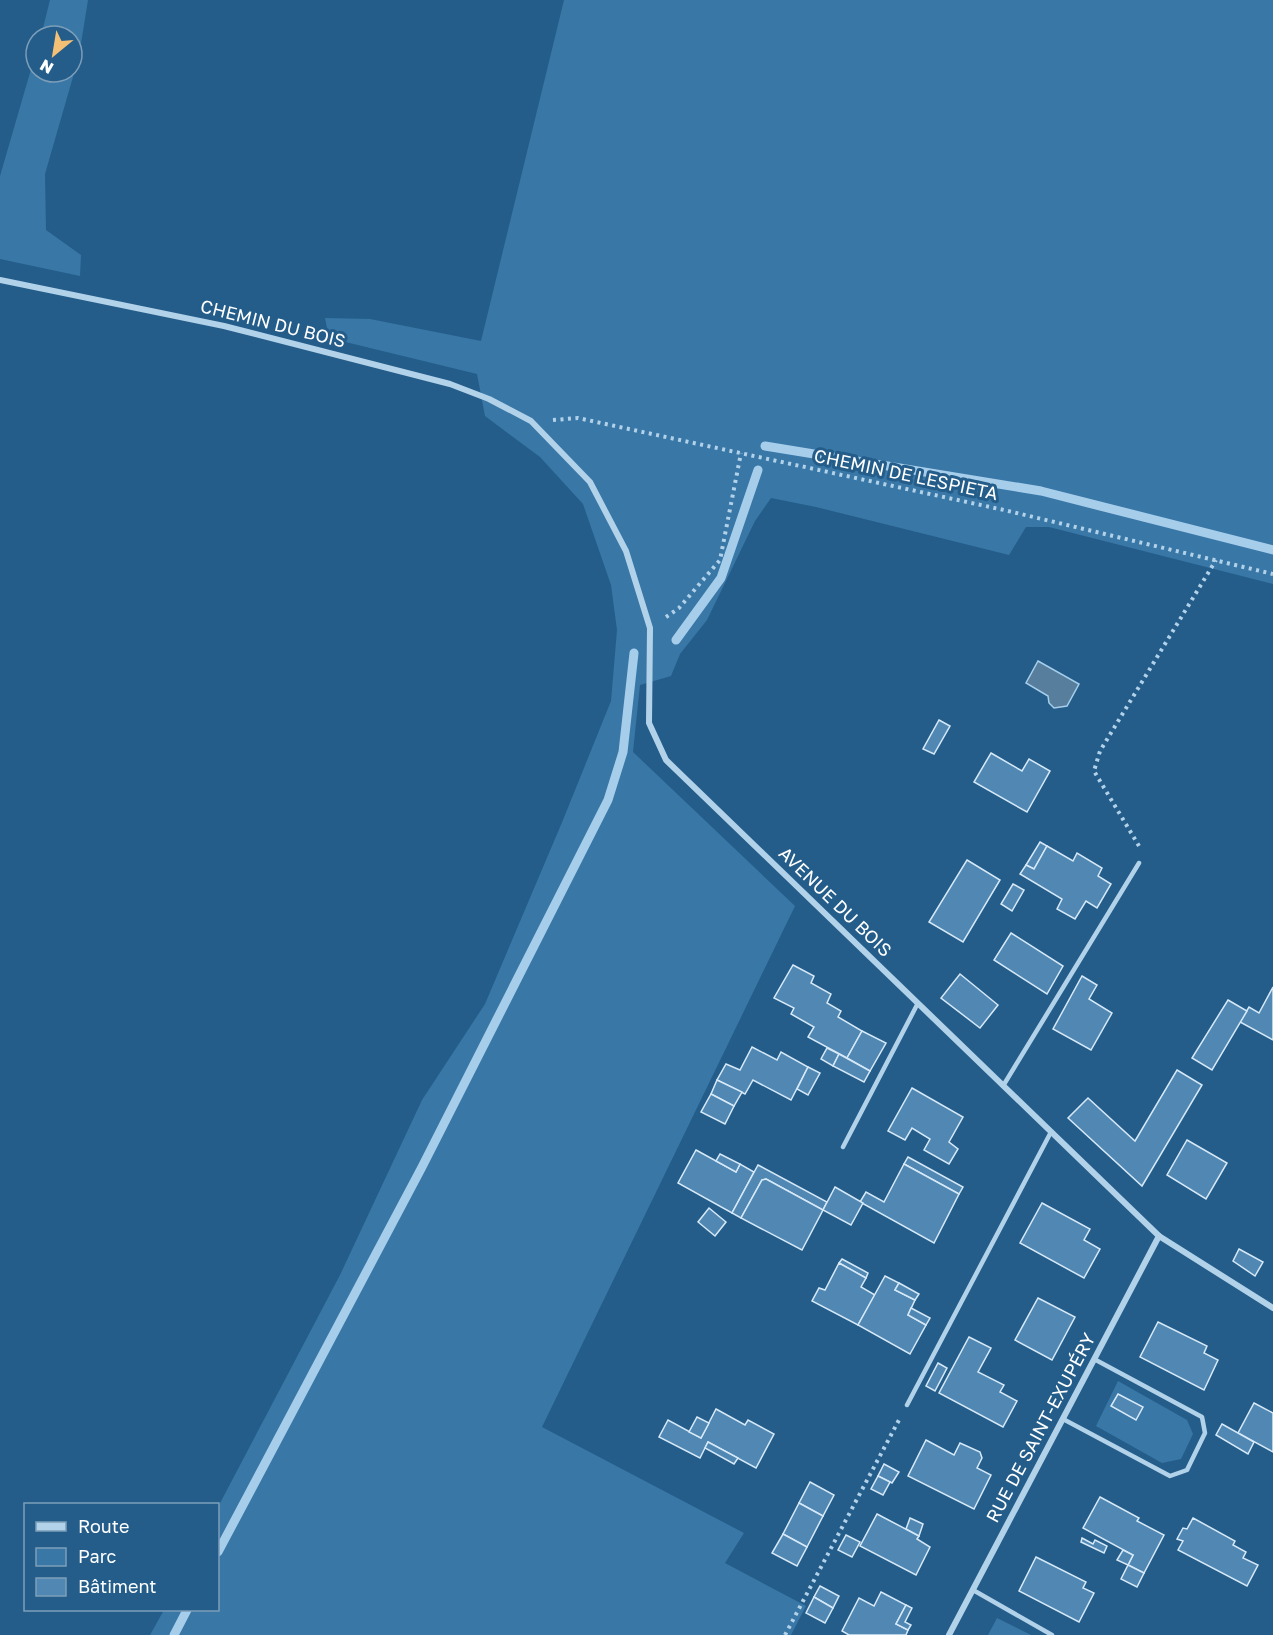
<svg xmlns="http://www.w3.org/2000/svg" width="1273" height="1635" font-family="'Golos Text',sans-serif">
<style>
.green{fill:#3977a7}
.water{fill:#577f9d;stroke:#a6ceeb;stroke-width:1.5}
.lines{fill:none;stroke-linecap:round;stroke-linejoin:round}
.stream{stroke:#a6ceeb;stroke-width:9}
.building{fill:#5188b3;stroke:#d6e9f8;stroke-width:1.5}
.path{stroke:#b2d2ea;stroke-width:4;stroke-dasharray:3 4.5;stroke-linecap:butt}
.service{stroke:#b2d2ea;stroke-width:4.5}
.minor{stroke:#b2d2ea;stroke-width:6}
.labels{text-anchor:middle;stroke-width:6;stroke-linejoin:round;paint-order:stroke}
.street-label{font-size:18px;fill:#fff;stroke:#245d8a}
</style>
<rect width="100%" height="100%" fill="#245d8a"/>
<g class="green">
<path d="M50 0H88L79 56 45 174 46 230 81 255 80 276 0 259V176L36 52V72H72V36H41Z"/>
<path d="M564 0H1273V584L1049 527H1026L1009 555 816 507 771 498 755 521 707 620 680 654 671 676 640 685 633 752 795 906 542 1427 744 1533 725 1563 806 1606 791 1635H150L164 1610H218V1507L340 1275 422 1100 485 1004 563 820 611 701 617 630 611 585 583 504 540 457 485 416 477 374 329 338 325 318 370 319 481 341Z"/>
<path d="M1118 1381 1187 1420 1193 1434 1181 1459 1162 1463 1096 1426Z"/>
<path d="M997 1618 1031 1635H988Z"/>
</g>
<path class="water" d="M1038 661 1079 684 1067 706 1054 708 1049 703 1048 696 1026 683Z"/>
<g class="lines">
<g class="stream">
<path d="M765 446 1041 491 1273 550"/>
<path d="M676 640 721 578 758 470"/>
<path d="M218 1552 422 1167 608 800 623 752 634 653"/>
<path d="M174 1635 187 1610"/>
</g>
</g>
<g class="building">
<path d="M939 720 950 726 934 754 923 749Z"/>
<path d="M991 753 1022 771 1029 759 1050 771 1027 812 974 782Z"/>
<path d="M1040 842 1047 846 1034 869 1026 865Z"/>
<path d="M1047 846 1073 861 1077 853 1102 868 1098 876 1111 884 1097 908 1086 901 1075 919 1057 909 1062 899 1020 874 1026 865 1034 869Z"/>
<path d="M967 860 1000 880 963 942 929 922Z"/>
<path d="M1013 884 1024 890 1012 911 1001 904Z"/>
<path d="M1011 933 1063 966 1047 994 994 960Z"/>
<path d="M793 965 814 976 811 983 831 994 827 1003 841 1011 838 1017 862 1031 847 1058 808 1037 814 1027 791 1014 794 1008 774 998Z"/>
<path d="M960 974 998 1005 980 1028 941 998Z"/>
<path d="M1082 976 1097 985 1089 999 1112 1013 1091 1050 1053 1029Z"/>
<path d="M1273 987V1040L1240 1022 1249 1007 1259 1013Z"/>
<path d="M1228 1000 1247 1011 1212 1070 1192 1058Z"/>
<path d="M862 1031 886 1043 870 1071 847 1058Z"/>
<path d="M752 1047 777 1060 781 1052 808 1067 791 1100 753 1080 745 1094 717 1080 726 1064 740 1070Z"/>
<path d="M827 1048 839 1054 833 1066 821 1059Z"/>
<path d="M839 1054 870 1071 864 1082 833 1066Z"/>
<path d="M808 1067 820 1073 808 1095 797 1089Z"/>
<path d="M1177 1070 1202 1085 1142 1186 1068 1118 1088 1098 1135 1141Z"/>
<path d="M717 1080 742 1092 734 1106 711 1094Z"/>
<path d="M912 1088 963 1117 949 1142 958 1149 949 1164 924 1150 930 1139 912 1128 905 1140 888 1131Z"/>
<path d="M711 1094 734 1106 725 1124 701 1112Z"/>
<path d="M1187 1140 1227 1163 1206 1199 1167 1175Z"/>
<path d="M696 1150 736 1172 740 1164 754 1172 732 1213 678 1183Z"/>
<path d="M720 1154 740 1164 736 1172 716 1161Z"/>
<path d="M908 1157 963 1187 959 1194 904 1164Z"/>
<path d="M904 1164 959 1194 934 1243 860 1202 866 1192 884 1202Z"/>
<path d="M758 1165 827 1202 823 1210 766 1179 762 1180 741 1218 732 1213Z"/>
<path d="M766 1179 823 1210 802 1250 741 1218 762 1180Z"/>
<path d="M835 1187 863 1203 851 1225 823 1210Z"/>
<path d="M1042 1203 1090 1229 1084 1240 1100 1249 1084 1278 1020 1243Z"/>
<path d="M709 1208 726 1222 715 1236 698 1222Z"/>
<path d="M1239 1249 1263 1262 1255 1276 1233 1261Z"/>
<path d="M842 1259 868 1273 866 1278 839 1263Z"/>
<path d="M839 1263 866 1278 861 1287 875 1295 858 1325 812 1301 819 1288 825 1290Z"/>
<path d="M885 1276 899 1283 895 1290 915 1300 908 1315 926 1325 910 1354 858 1325Z"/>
<path d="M899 1283 919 1294 915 1300 895 1290Z"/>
<path d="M1038 1298 1075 1317 1052 1360 1015 1340Z"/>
<path d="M911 1308 930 1318 926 1325 908 1315Z"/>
<path d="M1158 1322 1207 1346 1204 1353 1218 1360 1204 1390 1140 1357Z"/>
<path d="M969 1337 991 1348 978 1372 1004 1385 1000 1392 1017 1401 1003 1427 939 1393Z"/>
<path d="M938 1363 947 1368 935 1391 926 1386Z"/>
<path d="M1118 1394 1143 1407 1136 1420 1111 1406Z"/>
<path d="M1254 1403 1273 1413V1452L1238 1433Z"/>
<path d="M716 1409 745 1425 748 1420 774 1434 756 1468 708 1442 700 1458 659 1437 668 1420 701 1438Z"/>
<path d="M697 1417 709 1423 701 1438 689 1432Z"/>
<path d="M1222 1424 1254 1442 1248 1454 1216 1435Z"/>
<path d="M926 1440 954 1455 960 1443 980 1452 982 1458 977 1468 991 1475 974 1509 908 1476Z"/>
<path d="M708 1442 738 1458 734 1464 705 1448Z"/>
<path d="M884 1464 899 1472 892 1483 878 1476Z"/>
<path d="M878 1476 890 1482 883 1495 871 1489Z"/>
<path d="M810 1482 834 1495 823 1516 799 1503Z"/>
<path d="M1100 1497 1139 1518 1137 1521 1164 1535 1144 1573 1128 1565 1133 1555 1083 1528Z"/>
<path d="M799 1503 823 1516 807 1547 783 1534Z"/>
<path d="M877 1514 919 1536 917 1539 930 1547 916 1575 860 1546Z"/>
<path d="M910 1518 923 1524 919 1536 906 1529Z"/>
<path d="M1193 1518 1235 1541 1233 1545 1246 1552 1243 1558 1258 1565 1247 1586 1178 1550 1183 1541 1177 1539 1183 1528 1187 1529Z"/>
<path d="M783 1534 807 1547 797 1566 772 1553Z"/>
<path d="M846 1535 860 1542 852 1557 838 1550Z"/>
<path d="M1082 1538 1093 1544 1095 1540 1107 1546 1104 1553 1081 1542Z"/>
<path d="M1123 1550 1133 1555 1128 1565 1117 1560Z"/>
<path d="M1036 1557 1086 1582 1083 1588 1094 1593 1079 1622 1019 1591Z"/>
<path d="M1128 1565 1144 1573 1137 1587 1121 1579Z"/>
<path d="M820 1586 839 1596 833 1608 814 1597Z"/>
<path d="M881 1592 906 1605 896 1624 908 1630 906 1635H849L842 1631 859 1598 874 1606Z"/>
<path d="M814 1597 833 1608 825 1623 806 1613Z"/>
<path d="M906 1605 912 1608 905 1622 911 1625 908 1630 896 1624Z"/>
</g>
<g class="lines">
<g class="path">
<path d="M553 420 578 418 1004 510 1273 574"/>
<path d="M666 617 679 608 720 560 741 453"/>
<path d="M1139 846 1094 771 1100 751 1216 560"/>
<path d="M785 1635 900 1418"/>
</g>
<g class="service">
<path d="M1003 1086 1139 863"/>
<path d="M843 1147 918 1003"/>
<path d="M907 1405 1051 1132"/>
<path d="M1063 1419 1170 1476 1187 1470 1205 1433 1202 1417 1094 1359"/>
<path d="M973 1590 1052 1635"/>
</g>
<g class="minor">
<path d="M0 280 224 326 450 384 489 399 531 421 590 482 626 551 650 628 649 723 666 760 1159 1236 1273 1308"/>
<path d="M949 1635 1159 1236"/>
</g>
</g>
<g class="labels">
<g class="street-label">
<text transform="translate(273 324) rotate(14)" y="6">CHEMIN DU BOIS</text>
<text transform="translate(906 475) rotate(12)" y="6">CHEMIN DE LESPIETA</text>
<text transform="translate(835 902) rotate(44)" y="6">AVENUE DU BOIS</text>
<text transform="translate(1041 1428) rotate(-62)" y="6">RUE DE SAINT-EXUPÉRY</text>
</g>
</g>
<rect x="24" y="1503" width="195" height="108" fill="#245d8a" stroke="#7c9eb9" stroke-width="1.5"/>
<rect x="36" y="1522" width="30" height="9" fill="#b2d2ea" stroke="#7c9eb9" stroke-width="1.5"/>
<text x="78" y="1533" font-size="18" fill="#ffffff">Route</text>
<rect x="36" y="1548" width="30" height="18" fill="#3977a7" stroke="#7c9eb9" stroke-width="1.5"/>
<text x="78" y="1563" font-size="18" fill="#ffffff">Parc</text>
<rect x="36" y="1578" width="30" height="18" fill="#5188b3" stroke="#7c9eb9" stroke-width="1.5"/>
<text x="78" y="1593" font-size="18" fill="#ffffff">Bâtiment</text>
<g transform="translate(54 54) rotate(210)"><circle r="28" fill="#245d8a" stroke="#7c9eb9" stroke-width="1.5"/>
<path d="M0-4.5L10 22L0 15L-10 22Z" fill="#f4c075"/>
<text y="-9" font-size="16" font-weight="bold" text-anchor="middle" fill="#ffffff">N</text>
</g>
</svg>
